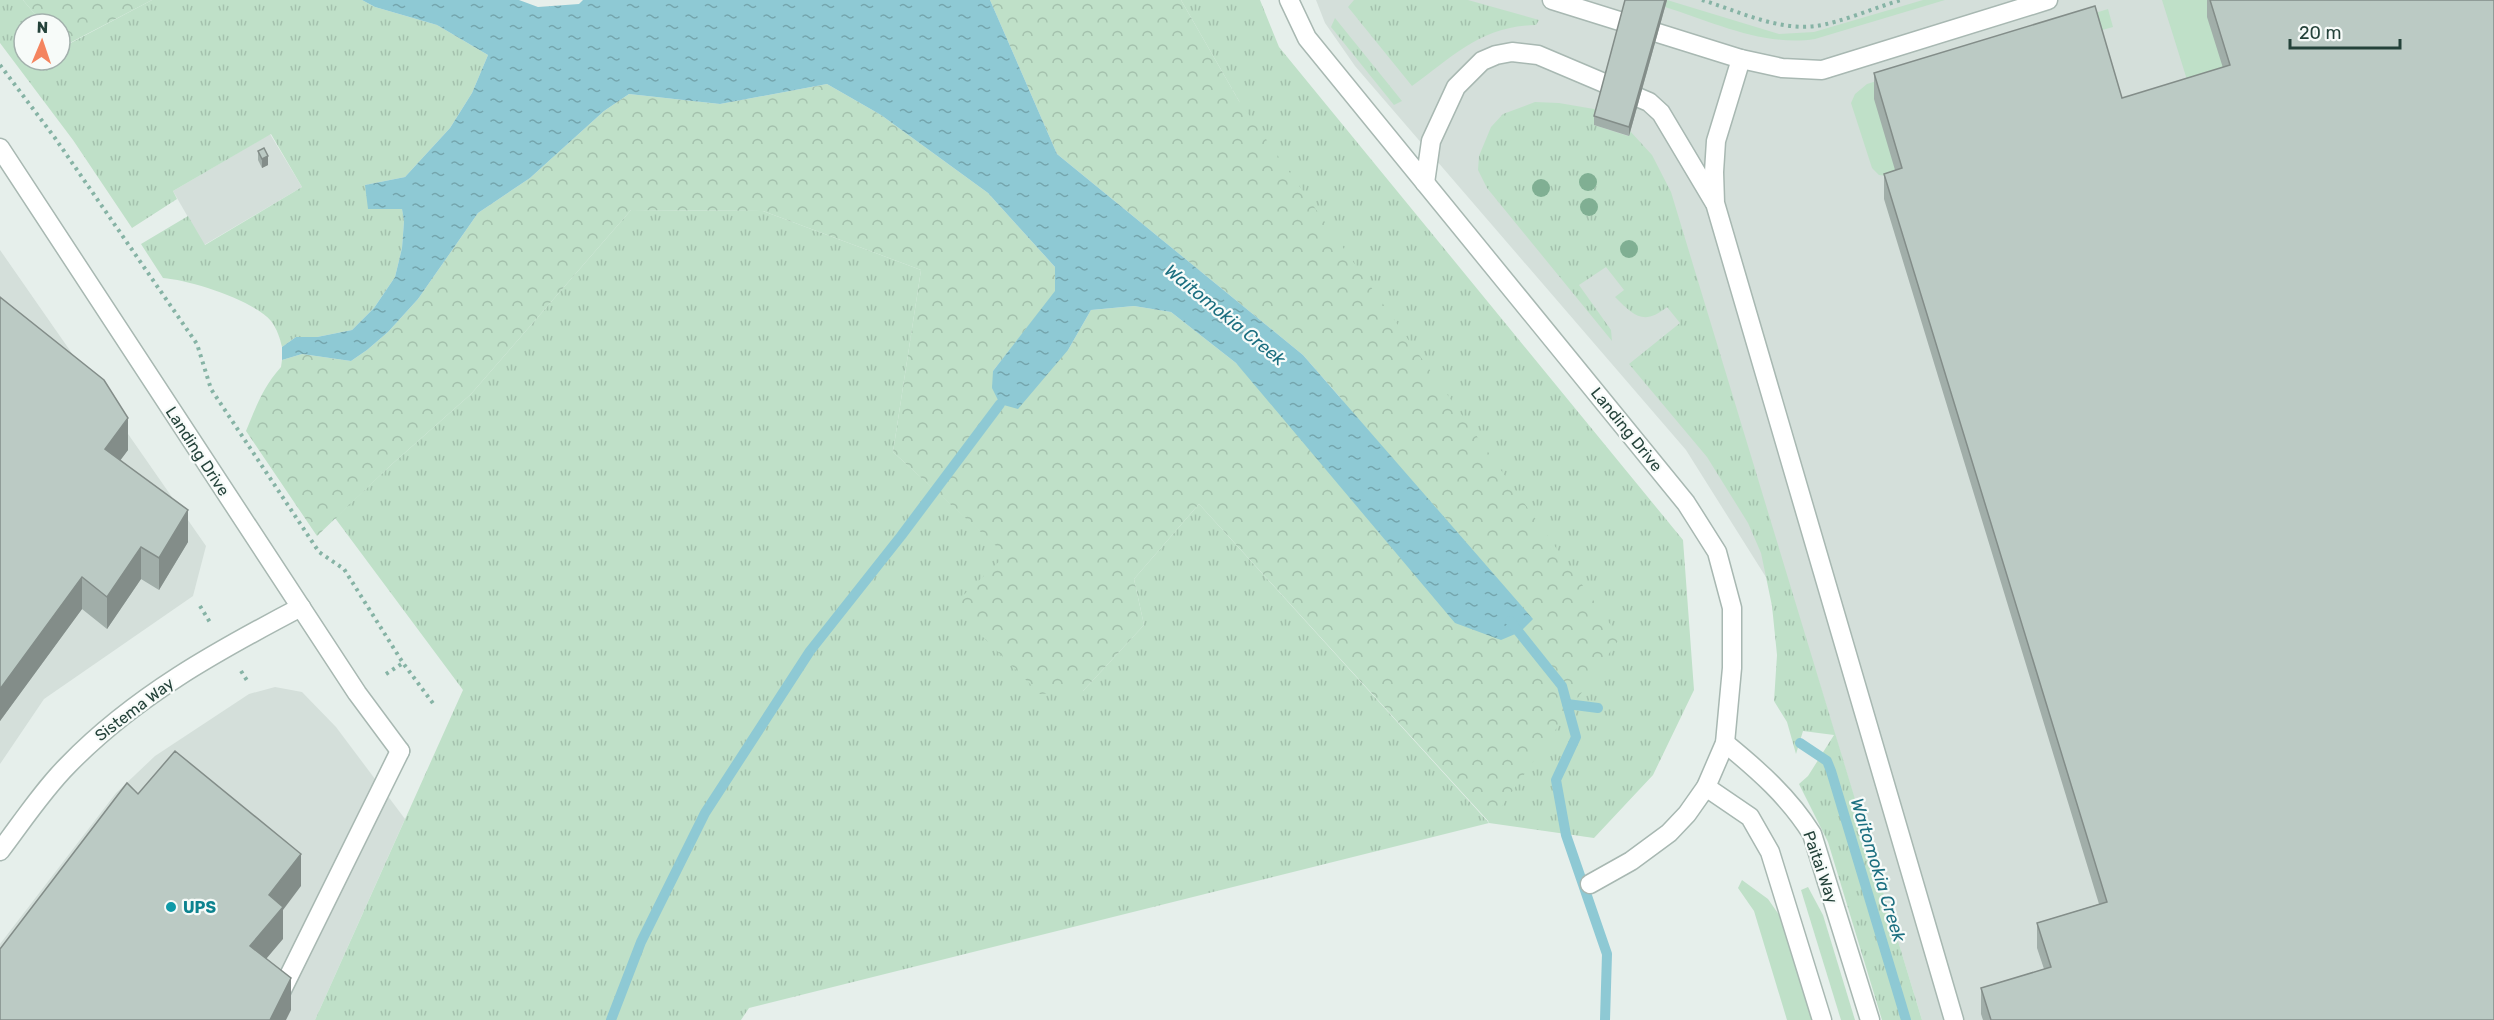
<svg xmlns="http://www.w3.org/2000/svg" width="2494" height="1020" font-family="Rubik,sans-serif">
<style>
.built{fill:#d4dfda}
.grass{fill:url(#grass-tufts)}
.forest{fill:url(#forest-crowns)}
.garden{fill:#bfe0c8}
.water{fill:url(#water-ripples)}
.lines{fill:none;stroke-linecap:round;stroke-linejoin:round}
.stream{stroke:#8ec9d4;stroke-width:10}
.service-casing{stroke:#a8b8b2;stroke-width:21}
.minor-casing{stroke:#a8b8b2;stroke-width:21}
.path{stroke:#86b3a5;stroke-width:4;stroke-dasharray:3 4.5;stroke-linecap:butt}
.service{stroke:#fff;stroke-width:18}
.minor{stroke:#fff;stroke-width:18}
.tree{fill:#80af93}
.wall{fill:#a1aea9}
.shaded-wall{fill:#838d89}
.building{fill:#bbcac4;stroke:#838d89;stroke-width:1.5}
.culture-dot{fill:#0f9aa8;stroke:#f7fbf9;stroke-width:2}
.labels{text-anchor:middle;stroke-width:4.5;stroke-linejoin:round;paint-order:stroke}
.street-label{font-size:16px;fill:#24423a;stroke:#f7fbf9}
.culture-label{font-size:16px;font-weight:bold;fill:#0d838f;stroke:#f7fbf9;text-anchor:start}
.water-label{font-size:18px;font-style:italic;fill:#1c6f80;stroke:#f7fbf9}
</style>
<defs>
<pattern id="grass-tufts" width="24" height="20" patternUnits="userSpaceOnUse" patternTransform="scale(1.5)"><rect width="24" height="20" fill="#bfe0c8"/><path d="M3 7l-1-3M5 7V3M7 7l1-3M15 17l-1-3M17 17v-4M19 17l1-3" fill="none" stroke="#a4c1ad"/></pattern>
<pattern id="forest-crowns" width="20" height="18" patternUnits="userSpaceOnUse" patternTransform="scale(1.5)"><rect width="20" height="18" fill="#bfe0c8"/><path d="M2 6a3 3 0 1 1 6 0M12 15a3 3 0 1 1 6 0" fill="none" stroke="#a4c1ad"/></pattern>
<pattern id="water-ripples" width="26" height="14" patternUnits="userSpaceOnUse" patternTransform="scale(1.5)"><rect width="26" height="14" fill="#8ec9d4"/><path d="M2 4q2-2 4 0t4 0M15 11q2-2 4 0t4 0" fill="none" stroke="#74a5ad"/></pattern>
</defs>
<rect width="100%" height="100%" fill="#e6efeb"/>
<g class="built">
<path d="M1316 0H2494V1020H1922L1816 672 1769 582 1686 450 1355 66 1325 23Z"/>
<path d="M270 134 302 187 204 245 173 191Z"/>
<path d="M0 250 206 546 193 596 44 699 0 764Z"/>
<path d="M275 687 302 692 336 727 405 819 315 1020H0V944L116 793 155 756 249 694Z"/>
</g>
<g class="grass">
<path d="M0 0H23L43 24H24V60H60V44L63 47 152 0H362L375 7 437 25 488 55 472 93 450 128 405 177 365 185 389 208H402L404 221 402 248 395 277 374 308 352 330 317 337H296L282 347C280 338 277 329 271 321 253 300 190 280 163 278L141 244 188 216 205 245 302 187 271 134 173 191 177 199 132 228 73 140 0 43Z"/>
<path d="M1181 0H1260L1279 47 1683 540 1694 690 1653 775 1594 838 1489 823 749 1008 741 1020H315L463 690 335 518 391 465 471 394 631 210 763 211 921 270 893 452 1007 555 1083 691 1144 625 1134 579 1199 504 1489 823 1239 101Z"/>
<path d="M1354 0H1468L1539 20 1536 25C1481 26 1454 56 1412 86L1348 7Z"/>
<path d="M1335 18 1402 101 1394 105 1331 27Z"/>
<path d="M1535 102 1559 103 1594 109 1598 110 1594 125 1628 136 1630 131 1652 155 1671 192 1922 1020H1882L1828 842 1799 784 1808 776 1834 735 1803 731 1796 754 1787 722 1774 701 1777 655 1772 606 1761 553 1748 523 1707 457 1629 364 1680 323 1667 307C1644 326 1634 316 1615 297L1624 290 1606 267 1579 285 1611 330 1612 341 1487 188 1478 170 1479 156 1491 127 1503 114Z"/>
</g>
<g class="forest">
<path d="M23 0H152L62 47 60 44V24H43Z"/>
<path d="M990 0H1181L1239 101 1620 638 1490 823 1199 504 1134 579 1144 625 1083 691 1040 694 952 606 1006 555 893 452 921 270 763 211 631 210 471 394 391 465 317 536 246 431C256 407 263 387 281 367L282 360 302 354 351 361 367 350 388 332 418 299 478 213 530 178 604 111 629 94 720 104 827 84 881 115 988 193 1055 267 1056 291 993 371 1068 350 1091 310 1134 306 1171 312 1236 363 1520 632 1533 618 1303 355 1057 154Z"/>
</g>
<g class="garden">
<path d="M1667 0 1779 34 1814 32 1923 0H1945L1815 39C1764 47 1713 22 1665 7Z"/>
<path d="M2162 0H2264L2230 91 2194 102Z"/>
<path d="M2108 9 2113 27 2095 32 1898 177 1879 175 1872 168 1851 103 1855 94 1867 84Z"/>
<path d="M1742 880 1768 899 1782 919 1813 1020H1787L1754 911 1738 888Z"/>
<path d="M1808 887 1823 915 1855 1020H1841L1801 890Z"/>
</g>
<path class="water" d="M362 0H519L538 7 579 4 583 0H990L1057 154 1303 355 1533 619 1520 632 1501 640 1455 623 1236 363 1171 312 1134 306 1091 310 1068 350 1018 409 1000 404 992 388 993 371 1055 291V267L988 193 881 115 827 84 720 104 629 94 604 111 530 178 478 213 418 299 388 332 367 350 351 361 302 354 282 360V347L296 337H317L352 330 374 308 395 277 402 248 404 221 402 209H368L365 185 405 177 450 128 472 93 488 55 437 25 375 7Z"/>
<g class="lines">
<g class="stream">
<path d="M1510 621 1562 686 1576 737 1556 780 1566 835 1607 954 1605 1020"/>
<path d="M1567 704 1598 708"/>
<path d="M1800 743 1827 761 1831 771 1906 1020"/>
<path d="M611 1020 641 942 705 813 810 651 901 536 1000 404"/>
</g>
<defs>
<g id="service">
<path d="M1552 0 1741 59 1782 68 1822 70 2048 0"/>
<path d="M1741 59 1716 141 1714 172 1715 203 1954 1020"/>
<path d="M1425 183 1431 141 1456 87 1482 61 1496 55 1512 52 1538 55 1649 102 1661 113 1714 202"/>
<path d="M278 998 400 751"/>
</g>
<g id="minor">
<path d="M1289 0 1307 38 1686 503 1717 552 1732 608V668L1725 743 1706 787 1687 814 1669 833 1631 861 1590 884"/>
<path d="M0 148 357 693 400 751"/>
<path d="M1725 743C1758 770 1789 797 1812 834L1870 1020"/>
<path d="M1706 787 1750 817 1770 852 1822 1020"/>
<path d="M0 851C22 822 43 790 68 765 135 696 217 651 301 607"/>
</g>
</defs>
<use href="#service" class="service-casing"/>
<use href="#minor" class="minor-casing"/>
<g class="path">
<path d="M1702 0C1738 11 1778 31 1816 26 1839 23 1877 7 1901 0"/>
<path d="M0 65 55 138 197 344 211 389 319 552 344 569 403 663 435 706"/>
<path d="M200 606 211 624"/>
<path d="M241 671 248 682"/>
<path d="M386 674 403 663"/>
</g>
<use href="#service" class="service"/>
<use href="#minor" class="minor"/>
</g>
<g class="tree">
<circle cx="1588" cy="182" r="9"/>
<circle cx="1541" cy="188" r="9"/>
<circle cx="1589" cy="207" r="9"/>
<circle cx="1629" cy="249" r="9"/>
</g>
<g class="wall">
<path d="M1625 0H1667L1629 136 1594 125V116Z"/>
<path d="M2207 0H2494V1020H1983L1981 1014V988L2044 969 2037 948V923L2099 904 1884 199V174L1895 170 1874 99V73L2122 98 2223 68 2207 17Z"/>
<path d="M258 151 268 165 262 168 258 160Z"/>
<path d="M0 297 128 450 120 460 188 542 159 590 141 579 107 629 82 609 0 721Z"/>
</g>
<g class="shaded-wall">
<path d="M1665 0H1667L1629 136V127Z"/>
<path d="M268 156V165L262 168V159Z"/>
<path d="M128 418V450L105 481V449Z"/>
<path d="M188 510V542L159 590V558Z"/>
<path d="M141 547V579L107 629V597Z"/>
<path d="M82 577V609L0 721V689Z"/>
<path d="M301 854V886L283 910V939L250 978V946L269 895Z"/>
<path d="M291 978V1010L286 1020H270Z"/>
</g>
<g class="building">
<path d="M1625 0H1665L1629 127 1594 116Z"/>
<path d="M2210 0H2494V1020H1991L1981 988 2051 967 2037 923 2107 902 1884 174 1902 168 1874 73 2095 6 2122 98 2230 65Z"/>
<path d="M264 148 268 156 262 159 258 151Z"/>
<path d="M0 297 104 380 128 418 105 449 188 510 159 558 141 547 107 597 82 577 0 689Z"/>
<path d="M175 751 301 854 269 895 283 907 250 946 291 978 270 1020H0V949L127 783 138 794Z"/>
</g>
<circle class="culture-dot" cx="171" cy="907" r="6"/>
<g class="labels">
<g class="street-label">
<text transform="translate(1627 429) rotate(51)" y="6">Landing Drive</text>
<text transform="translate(198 451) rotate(57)" y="6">Landing Drive</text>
<text transform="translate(134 709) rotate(-37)" y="6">Sistema Way</text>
<text transform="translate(1821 867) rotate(71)" y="6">Paitai Way</text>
</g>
<g class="culture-label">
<text x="183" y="913">UPS</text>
</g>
<g class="water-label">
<text transform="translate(1225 315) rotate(39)" y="6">Waitomokia Creek</text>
<text transform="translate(1878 870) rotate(73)" y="6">Waitomokia Creek</text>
</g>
</g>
<g transform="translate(42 42) rotate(2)"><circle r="28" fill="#f7fbf9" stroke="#a3b1ad" stroke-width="1.5"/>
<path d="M0-4.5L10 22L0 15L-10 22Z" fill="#f4845f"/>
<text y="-9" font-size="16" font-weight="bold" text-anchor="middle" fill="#24423a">N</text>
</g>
<path d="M2290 39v9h110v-9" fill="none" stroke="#24423a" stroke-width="3"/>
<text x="2299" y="39" font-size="18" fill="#24423a" stroke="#f7fbf9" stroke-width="4.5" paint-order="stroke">20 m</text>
</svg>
